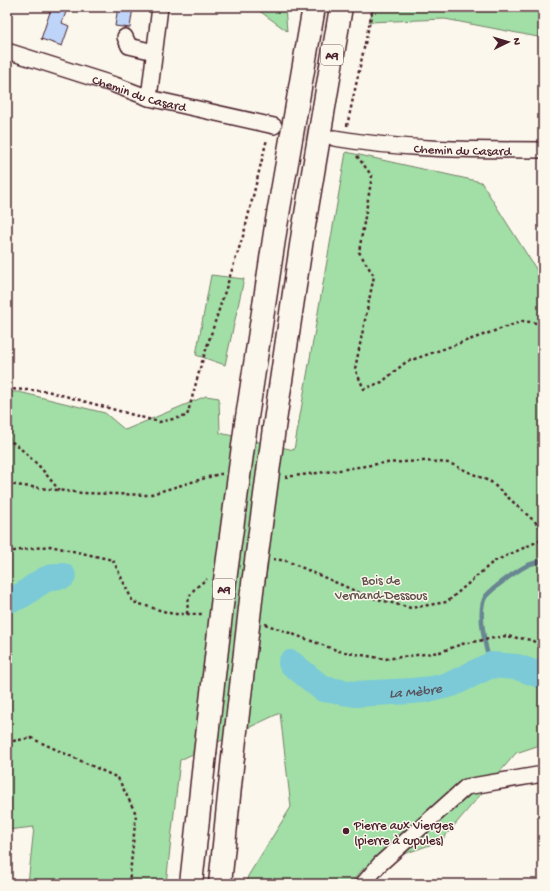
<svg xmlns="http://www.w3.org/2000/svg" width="550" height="891" font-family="'Gochi Hand',sans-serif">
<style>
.green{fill:#a1dfa6;stroke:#767f68}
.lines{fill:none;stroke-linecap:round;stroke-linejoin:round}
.stream{stroke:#678692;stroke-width:4.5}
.river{stroke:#7bcad7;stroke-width:26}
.building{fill:#bed4f9;stroke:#4a1f2b}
.minor-tunnel{stroke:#d8ccc5;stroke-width:15;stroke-dasharray:15 8;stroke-linecap:butt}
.minor-casing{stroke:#4a1f2b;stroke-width:18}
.highway-casing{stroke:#4a1f2b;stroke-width:25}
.path{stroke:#4a1f2b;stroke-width:2.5;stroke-dasharray:3 3;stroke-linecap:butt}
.minor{stroke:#fbf7ec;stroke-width:15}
.highway{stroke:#fbf7ec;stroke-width:22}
.highway-bridge-casing{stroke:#4a1f2b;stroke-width:25;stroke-linecap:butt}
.highway-bridge{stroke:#fbf7ec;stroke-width:22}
.poi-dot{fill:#4a1f2b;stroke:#fbf7ec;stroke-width:1.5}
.labels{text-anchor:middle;stroke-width:3;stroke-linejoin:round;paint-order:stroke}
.shield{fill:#fbf7ec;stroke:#7f6065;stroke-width:1}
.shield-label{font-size:12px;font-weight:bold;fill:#4a1f2b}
.street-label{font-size:13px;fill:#4a1f2b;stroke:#fbf7ec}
.park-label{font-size:13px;fill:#604f4a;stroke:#fbf7ec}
.poi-label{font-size:13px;fill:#4a1f2b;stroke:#fbf7ec;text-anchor:start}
.water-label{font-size:14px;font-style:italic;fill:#59525f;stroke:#fbf7ec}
</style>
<rect width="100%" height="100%" fill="#fbf7ec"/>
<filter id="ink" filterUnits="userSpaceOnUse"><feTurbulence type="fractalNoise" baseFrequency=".025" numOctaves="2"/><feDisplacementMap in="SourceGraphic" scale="8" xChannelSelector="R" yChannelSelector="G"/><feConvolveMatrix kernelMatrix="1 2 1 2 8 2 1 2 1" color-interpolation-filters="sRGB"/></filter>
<g filter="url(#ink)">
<g class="green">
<path d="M254 7H285L287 31Z"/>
<path d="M374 7H543V38L445 19 369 22Z"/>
<path d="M346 152 481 182 543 280V744L516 753 441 841 364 868 350 884H246L248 876 291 807 280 713 180 760 166 884H28L34 827 7 830V392H19L105 413 125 430 206 396 219 398 220 433 294 450Z"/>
<path d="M211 275 244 279 225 365 196 355Z"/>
</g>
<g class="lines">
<path class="stream" d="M491 665C486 651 476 609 486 596 494 587 515 572 526 566 531 563 537 563 543 560"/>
<g class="river">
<path d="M7 600C23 598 29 589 41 582 47 578 56 576 63 576"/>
<path id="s1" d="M291 663 323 689 355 694 412 691 432 689 452 684 491 665 517 667 543 676"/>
</g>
</g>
<g class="building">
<path d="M49 7H65L66 12 62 23 69 26 62 46 41 39 50 12Z"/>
<path d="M118 7H133L130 28 115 26Z"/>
</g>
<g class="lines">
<path class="minor-tunnel" d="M283 128 328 137"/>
<defs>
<g id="minor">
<path d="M125 37 129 46 154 52"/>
<path id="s2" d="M7 51 115 85 149 98 274 126"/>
<path d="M149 98 160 7"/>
<path id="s3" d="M334 138C403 150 473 150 543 150"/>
<path d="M363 884 380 864 466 787 543 774"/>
</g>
<g id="highway">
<path d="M246 424 276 226 314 7"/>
<path d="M274 428 303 232 341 7"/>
<path d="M191 884 205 754"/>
<path d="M220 884 233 757"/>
</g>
</defs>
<use href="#minor" class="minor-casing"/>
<use href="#highway" class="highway-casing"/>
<g class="path">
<path d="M347 126 373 7"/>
<path d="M357 156 372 176 359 252 374 276 355 369 364 389 382 382 406 362 523 321 543 324"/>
<path d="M7 389 47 391 159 422 187 416 201 365 244 233 267 139"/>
<path d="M7 438 20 448 40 467 59 490"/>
<path d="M285 477 333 471 384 463 424 461 449 463 491 482 543 529"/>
<path d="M7 484 82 493 148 495 219 474H222"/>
<path d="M7 552 50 546 113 560 133 602 173 614H204"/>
<path d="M273 559 287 561 369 597 411 608 447 602 493 562 543 539"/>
<path d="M187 614C188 593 191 591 207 579"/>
<path d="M265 624 339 651 385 659 440 652 462 644 505 636 532 640 543 649"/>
<path d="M7 742 31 738 118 778 136 814 129 884"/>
</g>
<use href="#minor" class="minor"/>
<use href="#highway" class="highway"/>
<defs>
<g id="highway-bridge">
<path d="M205 754 224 588 246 424"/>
<path d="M233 757 252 591 274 428"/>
</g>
</defs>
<use href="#highway-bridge" class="highway-bridge-casing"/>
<use href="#highway-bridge" class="highway-bridge"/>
</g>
</g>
<circle class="poi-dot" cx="346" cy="831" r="4"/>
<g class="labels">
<g class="shield">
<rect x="321" y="45" width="22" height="20" rx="3"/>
<rect x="213" y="579" width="22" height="20" rx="3"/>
</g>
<g class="shield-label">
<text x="332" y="59">A9</text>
<text x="224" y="593">A9</text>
</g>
<g class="street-label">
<text dy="5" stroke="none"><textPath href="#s2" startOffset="139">Chemin du Casard</textPath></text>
<text dy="5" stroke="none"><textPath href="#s3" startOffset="129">Chemin du Casard</textPath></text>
</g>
<g class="park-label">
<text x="381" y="584">Bois de<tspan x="381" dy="15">Vernand-Dessous</tspan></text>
</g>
<g class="poi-label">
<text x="354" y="829">Pierre aux Vierges<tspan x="354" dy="15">(pierre à cupules)</tspan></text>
</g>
<g class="water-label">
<text dy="5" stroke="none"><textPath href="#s1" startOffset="134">La Mèbre</textPath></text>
</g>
</g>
<rect width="550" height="891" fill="none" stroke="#fbf7ec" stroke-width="24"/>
<rect x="12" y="12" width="526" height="867" fill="none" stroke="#4a1f2b" stroke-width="1.5" filter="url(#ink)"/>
<g transform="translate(508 42) rotate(85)" stroke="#fbf7ec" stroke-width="3" paint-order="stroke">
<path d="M0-3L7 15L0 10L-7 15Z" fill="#4a1f2b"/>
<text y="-6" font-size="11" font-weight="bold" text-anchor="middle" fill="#4a1f2b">N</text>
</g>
</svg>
